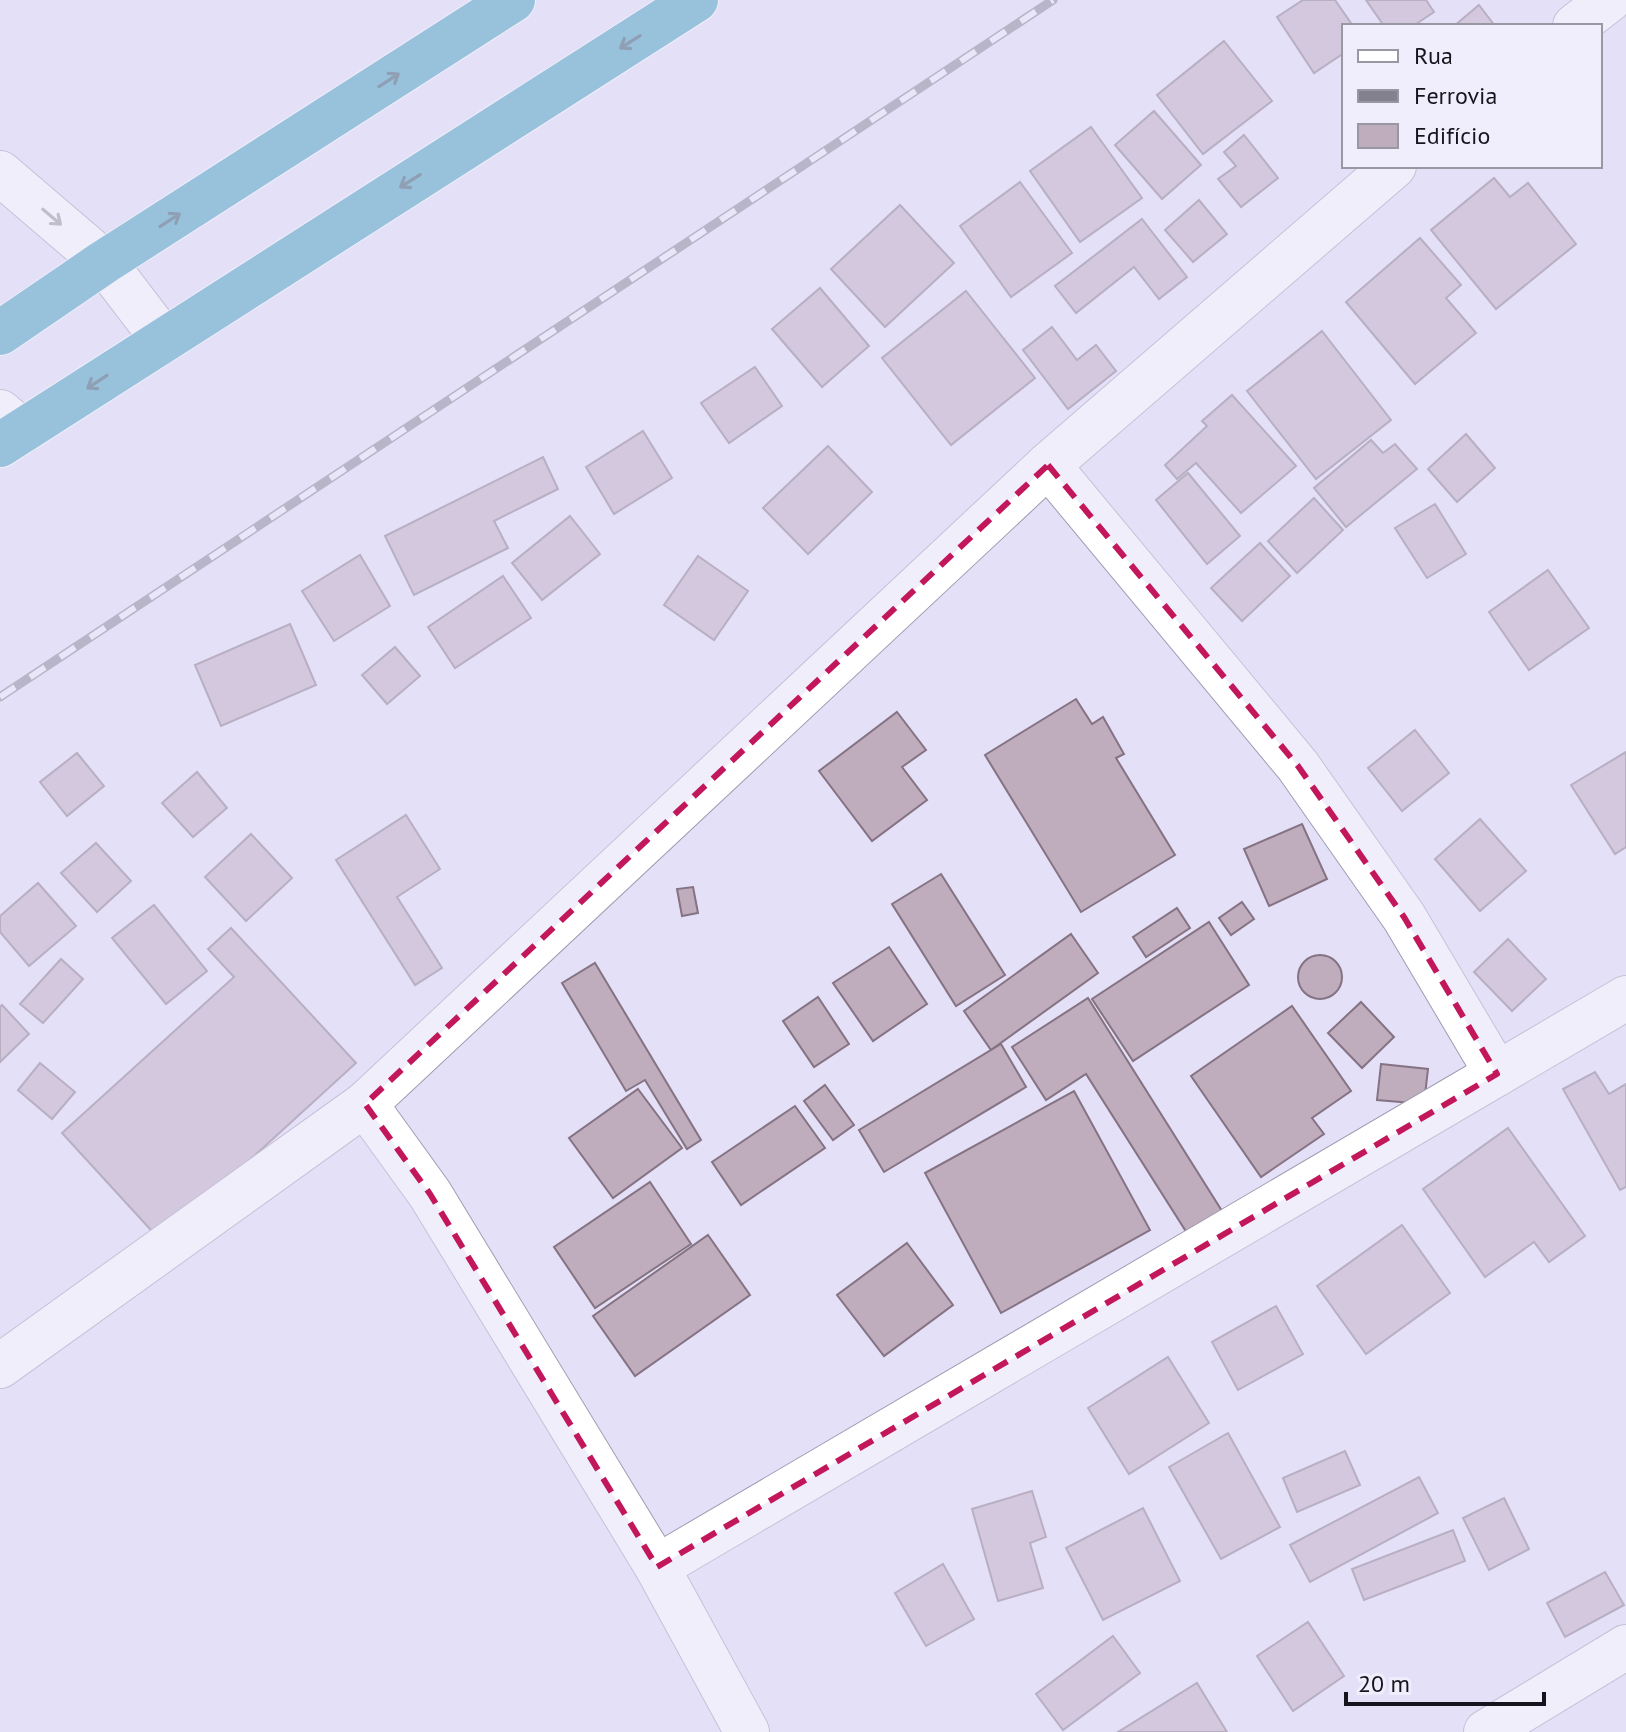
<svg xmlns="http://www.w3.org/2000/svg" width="1626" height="1732" font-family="'PT Sans',sans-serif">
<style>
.building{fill:#bfacbd;stroke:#857383;stroke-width:2}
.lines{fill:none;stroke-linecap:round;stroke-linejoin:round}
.street-casing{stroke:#a09cb2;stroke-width:46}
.highway-casing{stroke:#fff;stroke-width:46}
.street{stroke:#fff;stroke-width:44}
.highway{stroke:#3d9bba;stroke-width:44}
.rail-casing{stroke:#838090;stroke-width:9}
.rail{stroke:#f0eefc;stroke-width:6;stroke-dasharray:18;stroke-linecap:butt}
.oneway{stroke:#285163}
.oneway2{stroke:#969599}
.marked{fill:none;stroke:#c2185b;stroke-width:6;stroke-dasharray:16 10;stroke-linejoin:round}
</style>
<rect width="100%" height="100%" fill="#e3e0f7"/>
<g class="building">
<path d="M1303 0H1335L1353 26H1344V53L1314 73 1277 17Z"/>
<path d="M1366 0H1426L1434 12 1413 26H1384Z"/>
<path d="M1479 5 1495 26H1454Z"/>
<path d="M1224 41 1272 101 1203 154 1157 95Z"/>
<path d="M1154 111 1201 165 1162 199 1115 145Z"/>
<path d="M1091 127 1142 198 1080 242 1030 171Z"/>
<path d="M1244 135 1278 178 1241 207 1218 179 1236 166 1224 152Z"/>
<path d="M1494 178 1510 197 1528 183 1576 244 1496 309 1431 230Z"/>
<path d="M1020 182 1072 253 1011 297 960 226Z"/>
<path d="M1199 200 1227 234 1193 262 1165 230Z"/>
<path d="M900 205 954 263 885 327 831 269Z"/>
<path d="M1142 219 1187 277 1159 299 1134 267 1076 313 1055 286Z"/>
<path d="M1420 238 1461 285 1446 298 1476 333 1415 384 1346 302Z"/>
<path d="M820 288 869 346 822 387 772 329Z"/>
<path d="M966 291 1035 378 951 445 882 358Z"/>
<path d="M1052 327 1077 360 1096 345 1116 371 1068 409 1023 350Z"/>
<path d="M1322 331 1391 420 1316 479 1247 391Z"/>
<path d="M755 367 782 406 729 443 701 403Z"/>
<path d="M1232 395 1296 466 1241 513 1196 463 1177 479 1165 465 1207 426 1202 421Z"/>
<path d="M643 431 672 478 614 514 586 467Z"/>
<path d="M1466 434 1495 468 1457 502 1428 469Z"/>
<path d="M1371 440 1383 453 1395 444 1417 469 1346 527 1314 488Z"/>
<path d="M828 446 872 492 808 554 763 508Z"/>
<path d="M543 457 558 489 494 521 508 548 414 595 385 536Z"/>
<path d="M1188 473 1240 536 1207 564 1156 500Z"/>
<path d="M1314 498 1343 530 1297 573 1268 541Z"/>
<path d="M1435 504 1466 554 1427 578 1395 528Z"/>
<path d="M570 516 600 554 542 600 512 563Z"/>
<path d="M1260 543 1290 576 1242 621 1211 588Z"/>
<path d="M360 555 390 606 334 641 302 591Z"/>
<path d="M698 556 748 591 714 640 664 605Z"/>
<path d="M1548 570 1589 628 1529 670 1489 612Z"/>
<path d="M503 576 531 618 455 668 428 627Z"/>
<path d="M290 624 316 685 221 726 195 665Z"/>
<path d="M395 647 420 676 387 704 362 675Z"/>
<path d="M1076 699 1092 724 1103 717 1124 754 1116 758 1175 855 1081 912 985 755Z"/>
<path d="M897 712 926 750 902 767 927 800 872 841 819 771Z"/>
<path d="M1415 730 1449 773 1402 811 1368 768Z"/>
<path d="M1626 752V847L1615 854 1571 785Z"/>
<path d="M77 753 104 786 67 816 40 782Z"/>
<path d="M197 772 227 808 193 837 162 803Z"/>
<path d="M406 815 440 869 397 897 442 968 415 985 336 860Z"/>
<path d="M1480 819 1526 871 1480 911 1435 859Z"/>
<path d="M1302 824 1327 879 1269 906 1244 849Z"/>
<path d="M251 834 292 878 246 921 205 877Z"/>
<path d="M96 843 131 881 97 912 61 873Z"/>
<path d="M941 874 1005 975 956 1006 892 904Z"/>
<path d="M38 883 76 926 29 966 0 932V916Z"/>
<path d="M693 887 698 913 682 916 677 889Z"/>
<path d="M1242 902 1254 919 1231 935 1219 918Z"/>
<path d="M154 905 207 971 166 1004 112 938Z"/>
<path d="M1177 908 1190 928 1146 957 1133 937Z"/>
<path d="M1209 922 1249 985 1133 1061 1092 999Z"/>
<path d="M231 928 356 1063 161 1241 62 1133 234 977 208 949Z"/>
<path d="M1071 934 1098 973 991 1050 964 1011Z"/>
<path d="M1508 939 1546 979 1512 1011 1474 972Z"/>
<path d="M889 947 927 1004 873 1041 833 983Z"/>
<circle cx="1320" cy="977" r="22"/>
<path d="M61 959 83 979 43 1023 20 1004Z"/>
<path d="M595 963 701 1140 687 1149 645 1080 626 1091 562 983Z"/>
<path d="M818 997 849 1044 814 1067 783 1021Z"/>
<path d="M1088 998 1222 1211 1187 1233 1086 1074 1046 1100 1012 1047Z"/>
<path d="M1361 1002 1394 1037 1362 1068 1328 1033Z"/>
<path d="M2 1005 29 1034 0 1062V1007Z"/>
<path d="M1292 1006 1351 1091 1312 1118 1324 1134 1261 1177 1191 1076Z"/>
<path d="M1001 1044 1026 1087 884 1172 859 1130Z"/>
<path d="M40 1063 75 1092 52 1119 18 1090Z"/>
<path d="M1381 1064 1428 1069 1424 1104 1377 1100Z"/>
<path d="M1595 1072 1609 1094 1626 1084V1187L1620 1190 1563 1089Z"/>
<path d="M825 1085 854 1125 833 1140 804 1101Z"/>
<path d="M638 1089 682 1148 613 1198 569 1138Z"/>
<path d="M1074 1091 1150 1230 1001 1313 925 1173Z"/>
<path d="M795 1106 825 1148 741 1205 712 1162Z"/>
<path d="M1508 1128 1585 1236 1549 1262 1534 1242 1485 1277 1423 1189Z"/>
<path d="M650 1182 691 1244 595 1308 554 1247Z"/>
<path d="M1402 1225 1450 1293 1366 1354 1317 1286Z"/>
<path d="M708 1235 750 1295 635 1376 593 1316Z"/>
<path d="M907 1243 953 1305 884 1356 837 1295Z"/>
<path d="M1276 1306 1303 1354 1238 1390 1212 1342Z"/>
<path d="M1168 1357 1209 1423 1129 1474 1088 1408Z"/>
<path d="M1228 1433 1280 1527 1221 1559 1169 1467Z"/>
<path d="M1345 1451 1360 1485 1297 1512 1283 1478Z"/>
<path d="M1419 1477 1438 1513 1310 1582 1290 1545Z"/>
<path d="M1032 1491 1046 1537 1030 1543 1043 1588 998 1601 972 1509Z"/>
<path d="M1504 1498 1529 1549 1489 1570 1463 1518Z"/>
<path d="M1143 1508 1180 1581 1103 1620 1066 1548Z"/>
<path d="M1453 1530 1465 1561 1364 1600 1352 1569Z"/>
<path d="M943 1564 974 1619 926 1646 895 1593Z"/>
<path d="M1605 1572 1624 1605 1565 1637 1547 1603Z"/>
<path d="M1308 1622 1344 1676 1293 1711 1257 1656Z"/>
<path d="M1113 1636 1140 1673 1063 1730 1036 1694Z"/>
<path d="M1197 1683 1227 1732H1118Z"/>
</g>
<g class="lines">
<defs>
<g id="street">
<path d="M1575 26 1609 0"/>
<path d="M0 173 104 262 162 338"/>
<path d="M0 412 22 431"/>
<path d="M1048 465 1298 766 1404 917 1497 1074"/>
<path d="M365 1104 430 1194 657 1567 747 1732"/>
<path d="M0 1366 365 1104 1048 465 1394 166"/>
<path d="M657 1567 1626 998"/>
<path d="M1486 1732 1626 1647"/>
</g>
<g id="highway">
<path d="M0 333 104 262 513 0"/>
<path d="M0 445 696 0"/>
</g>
</defs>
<use href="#street" class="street-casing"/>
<use href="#highway" class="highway-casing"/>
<use href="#street" class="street"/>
<use href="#highway" class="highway"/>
<defs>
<path id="rail" d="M0 697 1053 0"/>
</defs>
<use href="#rail" class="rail-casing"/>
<use href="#rail" class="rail"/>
</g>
<defs><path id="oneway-shaft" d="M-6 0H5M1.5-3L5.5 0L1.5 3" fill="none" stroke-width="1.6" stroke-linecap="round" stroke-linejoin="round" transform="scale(2)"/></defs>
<g class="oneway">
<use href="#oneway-shaft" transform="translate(630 42) rotate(148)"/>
<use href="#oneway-shaft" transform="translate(389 80) rotate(-33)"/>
<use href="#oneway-shaft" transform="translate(410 181) rotate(148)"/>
<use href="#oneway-shaft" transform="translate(170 220) rotate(-33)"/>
<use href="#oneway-shaft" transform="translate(97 382) rotate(147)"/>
</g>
<use class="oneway2" href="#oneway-shaft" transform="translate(52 217) rotate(40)"/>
<path d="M0 0H1626V1732H0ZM1048 465 1298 766 1404 917 1497 1074 657 1567 430 1194 365 1104Z" fill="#e3e0f7" fill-opacity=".55" fill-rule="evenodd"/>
<path class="marked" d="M1048 465 1298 766 1404 917 1497 1074 657 1567 430 1194 365 1104Z"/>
<rect x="1342" y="24" width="260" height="144" fill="#f0eefc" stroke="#9997a2" stroke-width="2"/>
<rect x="1358" y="50" width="40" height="12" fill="#ffffff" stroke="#9997a2" stroke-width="2"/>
<text x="1414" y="64" font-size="24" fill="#16141c">Rua</text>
<rect x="1358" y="90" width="40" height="12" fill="#838090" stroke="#9997a2" stroke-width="2"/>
<text x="1414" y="104" font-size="24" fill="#16141c">Ferrovia</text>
<rect x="1358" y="124" width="40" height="24" fill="#bfacbd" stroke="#9997a2" stroke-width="2"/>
<text x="1414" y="144" font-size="24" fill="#16141c">Edifício</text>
<path d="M1346 1692v12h198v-12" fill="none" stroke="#16141c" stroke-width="4"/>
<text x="1358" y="1692" font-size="24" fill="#16141c" stroke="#f0eefc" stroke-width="6" paint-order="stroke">20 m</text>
</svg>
